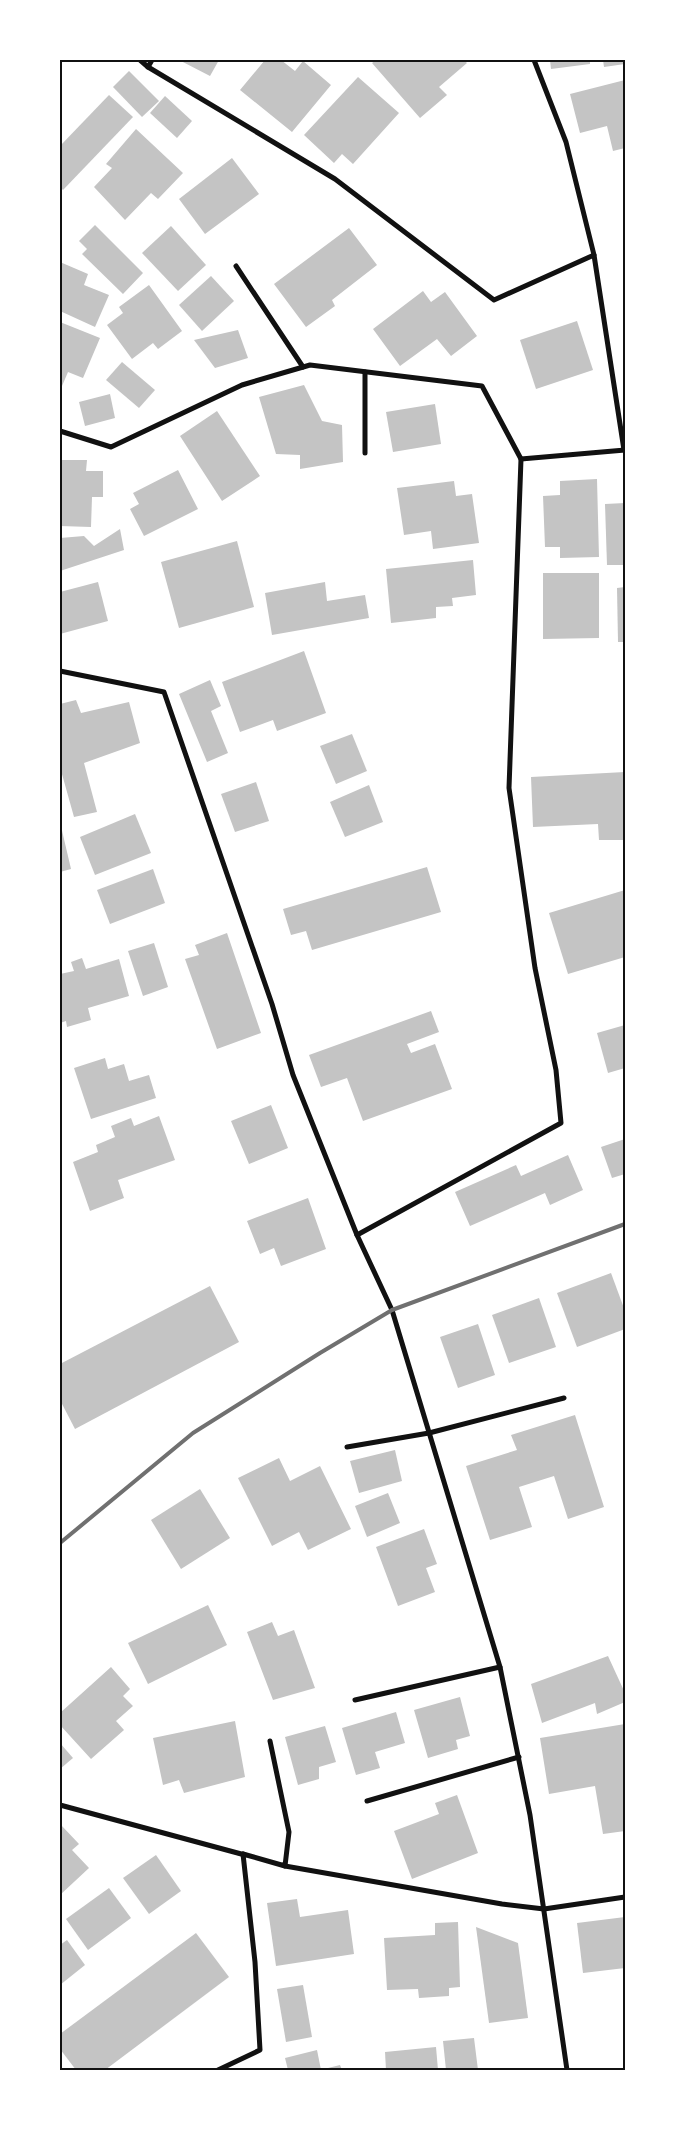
<svg xmlns="http://www.w3.org/2000/svg" width="685" height="2130" font-family="Spectral,serif">
<style>
.building{fill:#c4c4c4}
.lines{fill:none;stroke-linecap:round;stroke-linejoin:round}
.minor{stroke:#111;stroke-width:5}
.rail{stroke:#707070;stroke-width:4}
.neatline{fill:none;stroke:#111;stroke-width:2}
</style>
<rect width="100%" height="100%" fill="#fff"/>
<g class="building">
<path d="M179 60H219L210 76Z"/>
<path d="M265 60H281L295 71 303 61 331 85 292 132 240 90Z"/>
<path d="M376 60H464L467 63 439 87 447 95 420 118 372 63Z"/>
<path d="M550 60H590V64L551 69Z"/>
<path d="M603 60H625V64L604 67Z"/>
<path d="M129 71 159 101 142 117 113 87Z"/>
<path d="M358 77 399 113 353 164 342 154 334 163 304 135Z"/>
<path d="M625 80V148L613 151 607 126 580 133 570 94Z"/>
<path d="M109 95 133 117 63 190 60 187V146Z"/>
<path d="M165 96 192 121 177 138 150 113Z"/>
<path d="M136 129 183 173 158 199 151 193 125 220 94 187 112 168 106 164Z"/>
<path d="M232 158 259 194 205 234 179 199Z"/>
<path d="M95 225 143 273 123 294 82 254 87 249 79 241Z"/>
<path d="M171 226 206 265 178 291 142 253Z"/>
<path d="M349 228 377 265 332 300 335 306 306 327 274 284Z"/>
<path d="M60 262 88 274 84 285 109 295 95 327 60 311Z"/>
<path d="M211 276 234 301 202 331 179 305Z"/>
<path d="M149 285 182 331 158 349 153 343 132 359 107 325 123 313 119 307Z"/>
<path d="M423 291 431 302 445 292 477 336 451 356 437 339 400 366 373 329Z"/>
<path d="M577 321 593 370 536 389 520 340Z"/>
<path d="M60 322 100 338 83 378 68 372 62 386 60 385Z"/>
<path d="M238 330 248 358 215 368 194 340Z"/>
<path d="M122 362 155 390 139 408 106 380Z"/>
<path d="M304 385 322 421 342 425 343 462 300 469V455L276 454 259 397Z"/>
<path d="M110 394 115 418 85 426 79 402Z"/>
<path d="M435 404 441 444 393 452 386 412Z"/>
<path d="M217 411 260 476 222 501 180 436Z"/>
<path d="M60 460H87L86 471H103V497H92L91 527 60 526Z"/>
<path d="M178 470 198 509 144 536 130 509 139 504 133 493Z"/>
<path d="M597 479 599 557 560 558V547H545L543 496 560 495V481Z"/>
<path d="M454 481 456 496 472 494 479 543 433 549 431 531 404 535 397 488Z"/>
<path d="M625 503V565H607L605 504Z"/>
<path d="M120 529 124 550 60 571V538L84 536 94 546Z"/>
<path d="M237 541 254 607 179 628 161 562Z"/>
<path d="M473 560 476 595 452 598 453 606 436 607V618L391 623 386 569Z"/>
<path d="M543 573H599V638L543 639Z"/>
<path d="M98 582 108 621 60 634V592Z"/>
<path d="M325 582 327 601 365 595 369 618 272 635 265 593Z"/>
<path d="M625 587V642H618L617 588Z"/>
<path d="M304 651 326 713 277 731 273 720 240 732 222 682Z"/>
<path d="M210 680 221 706 211 711 228 753 207 762 179 694Z"/>
<path d="M76 700 81 713 129 702 140 743 84 763 97 812 74 817 60 767V704Z"/>
<path d="M352 734 367 771 336 784 320 746Z"/>
<path d="M625 772V840H599L598 824 533 827 531 777Z"/>
<path d="M256 782 269 821 235 832 221 794Z"/>
<path d="M369 785 383 822 345 837 330 802Z"/>
<path d="M135 814 151 853 95 875 80 837Z"/>
<path d="M60 822 71 869 60 872Z"/>
<path d="M427 867 441 912 312 950 306 931 291 935 283 909Z"/>
<path d="M153 869 165 903 110 924 97 890Z"/>
<path d="M625 890V957L568 974 549 913Z"/>
<path d="M227 933 261 1033 217 1049 185 959 199 955 195 945Z"/>
<path d="M154 943 168 987 143 996 128 951Z"/>
<path d="M82 958 86 969 119 959 129 996 88 1008 91 1020 67 1027 66 1021 60 1023V974L74 971 71 962Z"/>
<path d="M431 1011 439 1032 407 1044 411 1053 435 1044 452 1089 363 1121 347 1078 321 1087 309 1055Z"/>
<path d="M625 1025V1068L608 1073 597 1033Z"/>
<path d="M105 1058 108 1069 124 1064 129 1081 149 1075 156 1098 91 1119 74 1068Z"/>
<path d="M271 1105 288 1148 249 1164 231 1121Z"/>
<path d="M159 1116 175 1160 118 1180 124 1198 90 1211 73 1162 98 1152 96 1145 115 1137 111 1126 131 1118 134 1126Z"/>
<path d="M625 1139V1174L612 1178 601 1147Z"/>
<path d="M568 1155 583 1190 550 1205 545 1193 470 1226 455 1192 516 1165 521 1176Z"/>
<path d="M308 1198 326 1249 281 1266 274 1248 260 1254 247 1221Z"/>
<path d="M611 1273 625 1311V1329L577 1347 557 1293Z"/>
<path d="M210 1286 239 1342 75 1429 60 1400V1364Z"/>
<path d="M539 1298 556 1347 509 1363 492 1315Z"/>
<path d="M478 1324 495 1375 458 1388 440 1337Z"/>
<path d="M575 1415 604 1507 568 1519 554 1476 519 1487 532 1527 490 1540 466 1466 517 1450 511 1435Z"/>
<path d="M395 1450 402 1481 359 1493 350 1461Z"/>
<path d="M279 1458 290 1481 320 1466 351 1529 308 1550 299 1532 272 1546 238 1478Z"/>
<path d="M200 1489 230 1538 181 1569 151 1520Z"/>
<path d="M388 1493 400 1523 367 1537 355 1506Z"/>
<path d="M424 1529 437 1564 426 1568 435 1592 398 1606 376 1547Z"/>
<path d="M208 1605 227 1645 148 1684 128 1643Z"/>
<path d="M272 1622 278 1636 294 1630 315 1688 273 1700 247 1632Z"/>
<path d="M608 1656 625 1693V1702L597 1714 595 1703 542 1723 531 1684Z"/>
<path d="M111 1667 130 1689 123 1696 133 1706 116 1721 124 1730 91 1759 60 1725V1713Z"/>
<path d="M460 1697 470 1736 456 1740 458 1749 428 1758 414 1710Z"/>
<path d="M396 1712 405 1743 375 1752 380 1768 356 1775 342 1728Z"/>
<path d="M235 1721 245 1777 184 1793 179 1780 163 1785 153 1738Z"/>
<path d="M625 1724V1831L603 1834 595 1786 549 1794 540 1738Z"/>
<path d="M325 1726 336 1762 319 1767V1779L298 1785 285 1737Z"/>
<path d="M60 1743 73 1758 60 1769Z"/>
<path d="M457 1795 478 1853 412 1879 394 1831 439 1814 435 1803Z"/>
<path d="M61 1825 79 1844 72 1850 89 1868 60 1895Z"/>
<path d="M156 1855 181 1891 149 1914 123 1878Z"/>
<path d="M109 1888 131 1918 88 1950 66 1919Z"/>
<path d="M297 1899 300 1917 348 1910 354 1954 276 1966 267 1903Z"/>
<path d="M625 1917V1968L583 1973 577 1923Z"/>
<path d="M458 1922 460 1987 449 1988V1996L419 1998 418 1989 387 1990 384 1938 435 1935V1923Z"/>
<path d="M476 1927 518 1943 528 2018 489 2023Z"/>
<path d="M196 1933 229 1977 105 2070H76L60 2049V2034Z"/>
<path d="M67 1940 85 1965 60 1985V1945Z"/>
<path d="M303 1985 312 2037 286 2042 277 1989Z"/>
<path d="M474 2038 478 2070H446L443 2041Z"/>
<path d="M436 2047 438 2070H386L385 2052Z"/>
<path d="M317 2050 321 2070H288L285 2058Z"/>
<path d="M340 2065 342 2070H324V2069Z"/>
</g>
<g class="lines">
<g class="minor">
<path d="M140 60 148 67 335 179 494 300 594 255 624 450"/>
<path d="M534 60 566 142 594 255"/>
<path d="M148 67 152 60"/>
<path d="M236 266 303 367"/>
<path d="M60 431 111 447 242 385 310 365 482 386 521 459 625 450"/>
<path d="M365 453V372"/>
<path d="M60 671 164 692 272 1004 293 1075 357 1235 392 1310 500 1667 530 1815 567 2070"/>
<path d="M357 1235 561 1123 556 1070 535 968 509 788 521 459"/>
<path d="M347 1447 429 1433 564 1398"/>
<path d="M355 1700 500 1667"/>
<path d="M270 1741 289 1832 285 1866 283 1865"/>
<path d="M367 1801 519 1757"/>
<path d="M60 1805 245 1855"/>
<path d="M243 1854 285 1866 502 1904 544 1909 625 1897"/>
<path d="M218 2070 260 2050 255 1962 243 1854"/>
</g>
<path class="rail" d="M60 1543 193 1433 320 1353 392 1310 625 1224"/>
</g>
<rect width="685" height="2130" fill="none" stroke="#ffffff" stroke-width="122"/>
<rect x="61" y="61" width="563" height="2008" class="neatline"/>
</svg>
